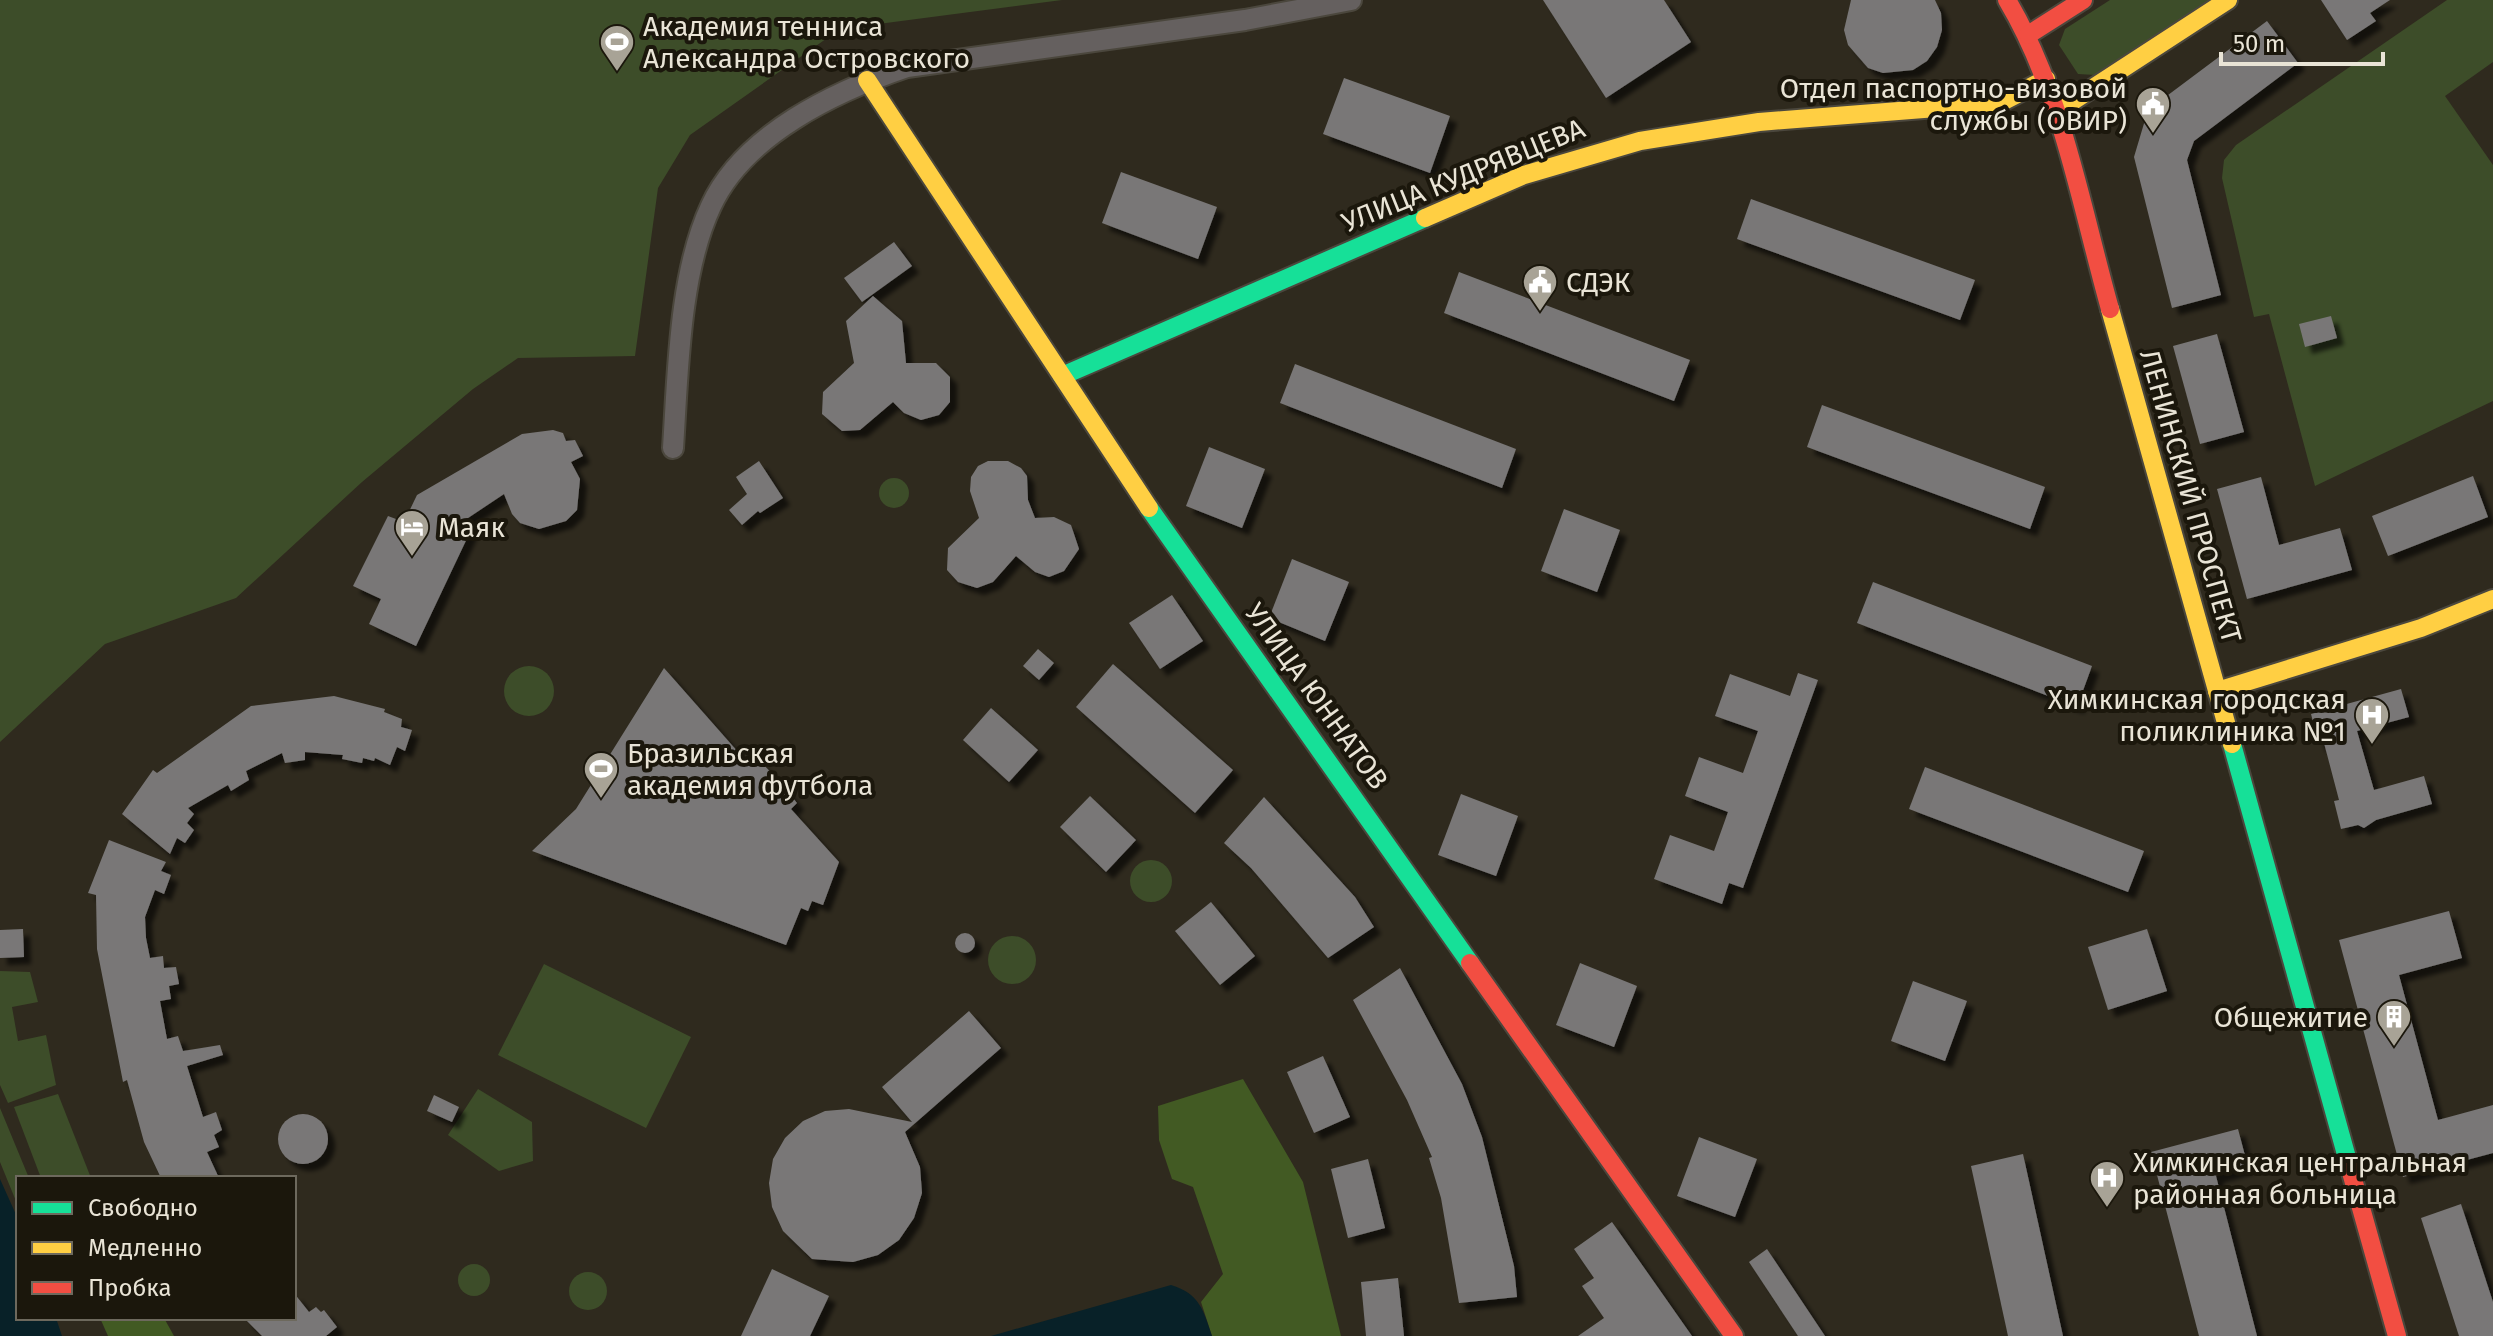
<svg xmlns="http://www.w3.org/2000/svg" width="2493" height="1336" font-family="'Fira Sans',sans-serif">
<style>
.green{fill:#3d4d29}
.forest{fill:#425a23}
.water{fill:#082128}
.building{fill:#797777;filter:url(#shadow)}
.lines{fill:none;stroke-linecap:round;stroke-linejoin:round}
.street-casing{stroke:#4b473d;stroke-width:24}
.fast-casing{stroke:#4b473d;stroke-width:22}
.slow-casing{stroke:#4b473d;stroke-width:22}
.jam-casing{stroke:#4b473d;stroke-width:22}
.street{stroke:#65605f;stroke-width:20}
.fast{stroke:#16e098;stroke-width:18}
.slow{stroke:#ffcf43;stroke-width:18}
.jam{stroke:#f24e42;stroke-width:18}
.labels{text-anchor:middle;stroke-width:8;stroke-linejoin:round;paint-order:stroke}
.poi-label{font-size:28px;fill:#e9e4d6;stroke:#1b170c;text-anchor:start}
.street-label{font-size:28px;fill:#e9e4d6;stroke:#1b170c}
</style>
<defs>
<filter id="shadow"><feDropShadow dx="7" dy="7" stdDeviation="2" flood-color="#0009"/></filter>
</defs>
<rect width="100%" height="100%" fill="#2f2a1e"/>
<g class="green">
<path d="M0 0H1062L840 29 690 135 658 188 635 356 518 358 473 389 362 482 236 598 105 644 0 742Z"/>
<path d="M2110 0H2210L2095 75 2078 74 2059 45 2065 29Z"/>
<path d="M2447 0H2493V62L2445 96 2493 165V401L2315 486 2269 314 2254 317 2222 178 2224 160 2236 145Z"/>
<circle cx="894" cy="493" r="15"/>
<circle cx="529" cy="691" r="25"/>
<circle cx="1151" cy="881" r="21"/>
<circle cx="1012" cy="960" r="24"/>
<path d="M544 964 691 1037 646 1128 498 1055Z"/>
<path d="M0 971 30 972 38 1002 12 1007 18 1041 46 1035 56 1085 8 1103 0 1085Z"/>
<path d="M478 1089 532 1122 533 1161 499 1171 448 1135Z"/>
<path d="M58 1094 91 1178H41L14 1107Z"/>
<path d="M0 1108 29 1178H18V1206L0 1162Z"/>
<circle cx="474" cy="1280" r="16"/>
<circle cx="588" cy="1291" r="19"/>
</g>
<g class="forest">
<path d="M1243 1079 1303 1182 1341 1336H1212L1201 1302 1223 1274 1193 1187 1172 1179 1159 1140 1158 1106Z"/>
<path d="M100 1318H164L174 1336H108Z"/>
</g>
<g class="water">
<path d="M0 1179 18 1219V1318H56L62 1336H0Z"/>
<path d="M1171 1285C1200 1294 1203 1310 1212 1336H991Z"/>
</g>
<g class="building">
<path d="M1543 0H1664L1691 42 1606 98Z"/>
<path d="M1851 0H1935L1941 13 1942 30 1937 47 1927 61 1913 70 1883 73 1868 68 1848 45 1844 30Z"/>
<path d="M2321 0H2390L2370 13 2376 21 2347 40Z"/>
<path d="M2267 21 2298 63 2194 141 2187 160 2221 295 2172 308 2134 157 2148 110Z"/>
<path d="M1344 78 1450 116 1430 173 1323 134Z"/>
<path d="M1121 172 1217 207 1198 259 1102 223Z"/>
<path d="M1751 199 1975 280 1960 320 1737 239Z"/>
<path d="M894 242 912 266 862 302 844 278Z"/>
<path d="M1459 272 1690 360 1674 401 1444 313Z"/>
<path d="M873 296 902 321 906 363H936L950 377V402L939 415 921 420 904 413 893 402 860 430 842 431 822 414 823 392 854 363 846 321Z"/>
<path d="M2331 316 2337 338 2305 347 2299 324Z"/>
<path d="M2217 334 2244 432 2200 444 2173 346Z"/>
<path d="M1295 364 1516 449 1502 488 1280 403Z"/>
<path d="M1822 405 2045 487 2030 529 1807 447Z"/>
<path d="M553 430 563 433 566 441 575 440 583 456 571 462 580 479 577 510 566 521 539 529 520 523 512 514 504 494 456 526 471 530 416 646 369 624 381 599 353 586 388 516 404 522 417 495 522 434Z"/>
<path d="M1209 447 1265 469 1242 528 1186 506Z"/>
<path d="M759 461 783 498 760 513 758 511 742 525 729 510 747 494 736 477Z"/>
<path d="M988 461H1008L1021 468 1027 476 1028 500 1035 518 1054 517 1071 525 1079 549 1064 571 1049 577 1035 572 1016 556 993 582 977 588 958 582 947 570 948 548 979 518 970 491 971 477 978 466Z"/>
<path d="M2473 476 2488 517 2388 556 2372 516Z"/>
<path d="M2261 477 2279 545 2340 528 2352 570 2247 599 2217 489Z"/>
<path d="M1564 509 1620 530 1597 592 1541 571Z"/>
<path d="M1292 559 1349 582 1325 641 1269 618Z"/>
<path d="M1873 582 2092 666 2077 707 1857 623Z"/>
<path d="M1172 595 1203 641 1160 669 1129 623Z"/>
<path d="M1038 649 1054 663 1039 680 1023 666Z"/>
<path d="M1113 664 1233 770 1195 813 1076 707Z"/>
<path d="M664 668 746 761 751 757 757 765 761 762 779 781 797 803 791 809 839 862 823 905 812 901 808 911 801 908 786 945 532 851 576 809Z"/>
<path d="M1798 673 1818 680 1743 888 1729 883 1722 904 1654 879 1670 835 1714 851 1728 812 1685 796 1699 757 1743 773 1758 731 1715 716 1730 674 1790 696Z"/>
<path d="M2401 689 2409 717 2357 731 2374 790 2424 776 2432 804 2376 820 2364 828 2358 825 2341 829 2334 801 2339 800 2324 743 2319 745 2311 714 2326 710 2329 704 2339 701 2343 705Z"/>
<path d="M334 696 385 709 384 712 402 719 401 727 412 730 405 751 397 747 390 765 375 758 374 761 363 758 362 763 342 759 343 755 305 752V760L285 763 282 753 246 771 249 780 231 791 228 785 188 808 194 814 187 823 194 830 185 843 177 838 170 854 122 814 153 770 157 773 251 706Z"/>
<path d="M991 708 1038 750 1009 782 963 740Z"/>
<path d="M1925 767 2144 851 2128 892 1909 809Z"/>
<path d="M1461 794 1518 816 1496 876 1438 855Z"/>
<path d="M1090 796 1136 840 1106 872 1060 827Z"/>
<path d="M1264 797 1355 897 1374 927 1328 958 1251 868 1224 843Z"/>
<path d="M109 840 166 862 161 871 171 875 164 894 155 890 145 917 146 938 150 958 163 956 164 968 176 967 179 984 169 986 171 999 160 1001 167 1039 178 1036 183 1051 220 1045 223 1055 187 1066 203 1117 216 1112 222 1130 214 1135 219 1147 207 1152 219 1178H161L144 1142 127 1080 123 1082 97 949 96 895 88 893Z"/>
<path d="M1211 902 1255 956 1220 985 1175 931Z"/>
<path d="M2449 911 2462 958 2399 975 2438 1120 2493 1105V1153L2403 1177 2339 940Z"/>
<path d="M23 929 24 957 0 958V930Z"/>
<path d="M2147 929 2167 991 2108 1010 2088 947Z"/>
<circle cx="965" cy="943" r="10"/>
<path d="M1580 963 1637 986 1614 1047 1556 1025Z"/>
<path d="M1400 968 1462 1084 1482 1137 1514 1266 1517 1297 1459 1303 1441 1198 1429 1158 1432 1157 1407 1100 1353 1000Z"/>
<path d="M1913 981 1967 1001 1945 1061 1891 1041Z"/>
<path d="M969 1011 1001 1048 905 1132 920 1167 922 1193 914 1218 899 1240 878 1255 853 1262 812 1259 783 1231 772 1207 769 1183 773 1159 785 1138 803 1121 825 1111 849 1109 912 1122 882 1087Z"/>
<path d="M1323 1056 1350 1117 1314 1133 1287 1072Z"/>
<path d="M434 1095 459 1107 452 1122 427 1111Z"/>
<circle cx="303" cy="1139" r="25"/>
<path d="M2238 1129 2248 1167 2216 1176 2257 1336H2199L2151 1152Z"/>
<path d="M1699 1137 1757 1159 1735 1217 1677 1196Z"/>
<path d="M2023 1154 2063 1336H2008L1971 1166Z"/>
<path d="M1368 1159 1385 1228 1348 1238 1331 1169Z"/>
<path d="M2461 1204 2493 1302V1336H2459L2421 1218Z"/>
<path d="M1612 1222 1692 1336H1578L1604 1318 1582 1286 1594 1278 1574 1249Z"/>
<path d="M1767 1249 1825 1336H1798L1749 1262Z"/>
<path d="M772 1269 829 1296 810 1336H741Z"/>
<path d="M1398 1278 1404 1336H1366L1361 1282Z"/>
<path d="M294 1293 309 1312 316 1307 321 1312 324 1310 337 1327 326 1336H262L244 1318H294Z"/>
</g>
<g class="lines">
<defs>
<path id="street" d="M673 448C678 373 679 274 711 206 744 134 836 91 907 67L1245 20 1351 0"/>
<g id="fast">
<path d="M1062 376 1425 218"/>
<path d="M1149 508 1470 963"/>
<path d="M2232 744 2349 1165"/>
</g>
<g id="slow">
<path d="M867 80 1149 508"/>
<path d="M2053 114 2228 0"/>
<path d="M1425 218 1524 175 1640 141 1759 122 2000 103 2046 79"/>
<path d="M2110 309 2232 744"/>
<path d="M2217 691 2421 628 2493 599"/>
</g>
<g id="jam">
<path d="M2007 0C2062 92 2081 206 2110 309"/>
<path d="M2028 35 2083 0"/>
<path d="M1470 963 1734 1336"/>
<path d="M2349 1165 2397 1336"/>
</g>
</defs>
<use href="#street" class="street-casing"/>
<use href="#fast" class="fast-casing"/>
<use href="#slow" class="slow-casing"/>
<use href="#jam" class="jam-casing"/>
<use href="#street" class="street"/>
<use href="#fast" class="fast"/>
<use href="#slow" class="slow"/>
<use href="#jam" class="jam"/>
</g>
<defs>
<symbol id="stadium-pin" viewBox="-11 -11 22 30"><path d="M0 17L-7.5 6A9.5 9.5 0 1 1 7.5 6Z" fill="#a8a396" stroke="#1b170c"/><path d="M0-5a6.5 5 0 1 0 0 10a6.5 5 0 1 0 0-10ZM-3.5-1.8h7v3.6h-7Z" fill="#fff"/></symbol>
<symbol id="civic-pin" viewBox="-11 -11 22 30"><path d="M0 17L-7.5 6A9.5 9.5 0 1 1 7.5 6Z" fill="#a8a396" stroke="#1b170c"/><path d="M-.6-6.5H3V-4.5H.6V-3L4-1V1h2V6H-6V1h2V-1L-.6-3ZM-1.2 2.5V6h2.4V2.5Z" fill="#fff"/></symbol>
<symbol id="hotel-pin" viewBox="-11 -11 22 30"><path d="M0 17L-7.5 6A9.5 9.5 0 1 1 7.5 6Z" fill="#a8a396" stroke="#1b170c"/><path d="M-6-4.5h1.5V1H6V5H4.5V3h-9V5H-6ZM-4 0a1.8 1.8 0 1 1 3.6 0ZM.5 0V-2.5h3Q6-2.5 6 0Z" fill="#fff"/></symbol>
<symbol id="hospital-pin" viewBox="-11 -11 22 30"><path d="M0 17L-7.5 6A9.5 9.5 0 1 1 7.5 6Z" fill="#a8a396" stroke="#1b170c"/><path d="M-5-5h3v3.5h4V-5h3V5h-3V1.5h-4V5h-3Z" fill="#fff"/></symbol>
<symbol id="building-pin" viewBox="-11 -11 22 30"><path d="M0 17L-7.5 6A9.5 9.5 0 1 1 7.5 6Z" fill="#a8a396" stroke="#1b170c"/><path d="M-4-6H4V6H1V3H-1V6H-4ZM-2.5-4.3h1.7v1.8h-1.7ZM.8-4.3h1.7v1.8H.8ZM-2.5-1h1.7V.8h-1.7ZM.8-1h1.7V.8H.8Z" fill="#fff"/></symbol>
</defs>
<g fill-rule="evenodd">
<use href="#stadium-pin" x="597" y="22" width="40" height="54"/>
<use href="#civic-pin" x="2133" y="84" width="40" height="54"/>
<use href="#civic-pin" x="1520" y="262" width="40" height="54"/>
<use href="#hotel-pin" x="392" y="507" width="40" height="54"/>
<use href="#hospital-pin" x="2352" y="695" width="40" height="54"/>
<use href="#stadium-pin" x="581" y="749" width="40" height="54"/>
<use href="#building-pin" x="2374" y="997" width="40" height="54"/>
<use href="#hospital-pin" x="2087" y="1158" width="40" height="54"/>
</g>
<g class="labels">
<g class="poi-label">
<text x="643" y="36">Академия тенниса<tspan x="643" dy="32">Александра Островского</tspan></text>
<text x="2127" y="98" text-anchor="end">Отдел паспортно-визовой<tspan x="2127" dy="32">службы (ОВИР)</tspan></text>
<text x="1566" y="292">СДЭК</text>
<text x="438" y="537">Маяк</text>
<text x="2346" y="709" text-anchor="end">Химкинская городская<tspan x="2346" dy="32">поликлиника №1</tspan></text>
<text x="627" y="763">Бразильская<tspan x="627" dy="32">академия футбола</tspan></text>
<text x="2368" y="1027" text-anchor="end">Общежитие</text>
<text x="2133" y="1172">Химкинская центральная<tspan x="2133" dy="32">районная больница</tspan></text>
</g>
<g class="street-label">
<text transform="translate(1463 175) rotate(-22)" y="10">УЛИЦА КУДРЯВЦЕВА</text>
<text transform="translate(2191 496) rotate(74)" y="10">ЛЕНИНСКИЙ ПРОСПЕКТ</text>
<text transform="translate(1317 696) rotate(54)" y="10">УЛИЦА ЮННАТОВ</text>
</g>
</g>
<rect x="16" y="1176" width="280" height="144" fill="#1b170c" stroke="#6d695d" stroke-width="2"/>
<rect x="32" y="1202" width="40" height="12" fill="#16e098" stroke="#6d695d" stroke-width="2"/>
<text x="88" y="1216" font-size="24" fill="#e9e4d6">Свободно</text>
<rect x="32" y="1242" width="40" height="12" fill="#ffcf43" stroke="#6d695d" stroke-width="2"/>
<text x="88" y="1256" font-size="24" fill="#e9e4d6">Медленно</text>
<rect x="32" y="1282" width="40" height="12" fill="#f24e42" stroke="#6d695d" stroke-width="2"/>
<text x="88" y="1296" font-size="24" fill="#e9e4d6">Пробка</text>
<path d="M2221 52v12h162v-12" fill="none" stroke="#e9e4d6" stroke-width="4"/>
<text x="2233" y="52" font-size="24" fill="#e9e4d6" stroke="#1b170c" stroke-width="6" paint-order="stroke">50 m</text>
</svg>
